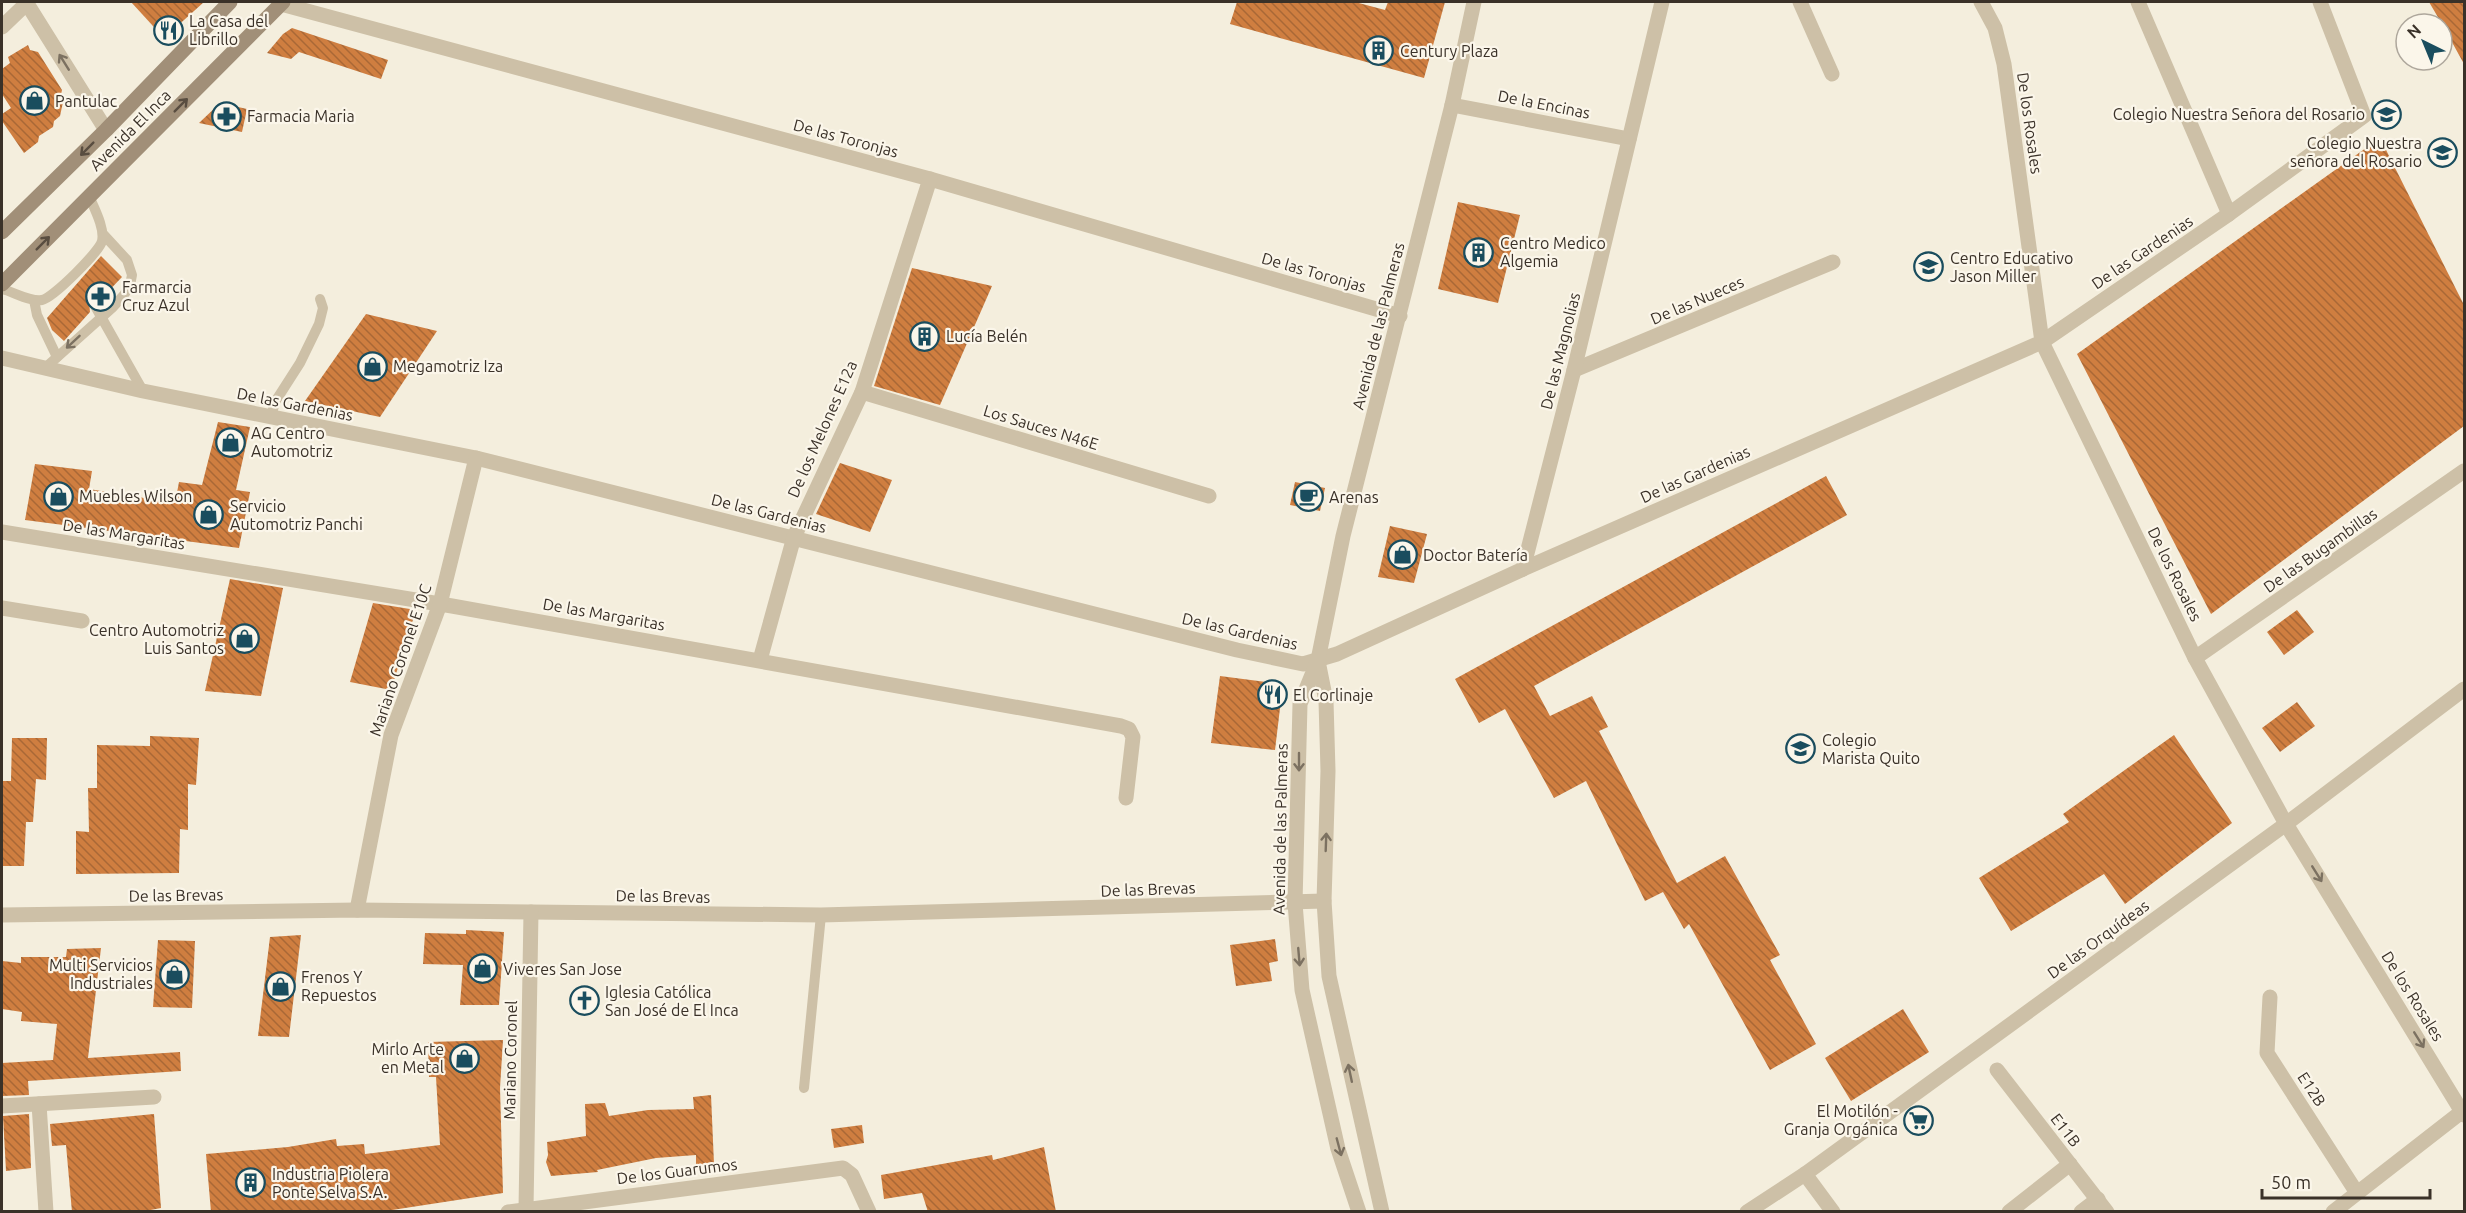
<svg xmlns="http://www.w3.org/2000/svg" width="2466" height="1213" font-family="Ubuntu,sans-serif">
<style>
.building{fill:url(#building-back-hatch)}
.lines{fill:none;stroke-linecap:round;stroke-linejoin:round}
.service{stroke:#cdc0a7;stroke-width:10}
.minor{stroke:#cdc0a7;stroke-width:15}
.tertiary{stroke:#cdc0a7;stroke-width:15}
.secondary{stroke:#a18f78;stroke-width:15}
.oneway{stroke:#7c7161}
.oneway2{stroke:#594d40}
.labels{text-anchor:middle;stroke-width:4.5;stroke-linejoin:round;paint-order:stroke}
.poi-label{font-size:16px;fill:#3a3128;stroke:#fbf6ea;text-anchor:start}
.street-label{font-size:16px;fill:#3a3128;stroke:#fbf6ea}
</style>
<defs>
<pattern id="building-back-hatch" width="6" height="6" patternUnits="userSpaceOnUse" patternTransform="scale(1.5)"><rect width="6" height="6" fill="#cf7e40"/><path d="M-1 5l2 2M0 0l6 6M5-1l2 2" fill="none" stroke="#a96836"/></pattern>
</defs>
<rect width="100%" height="100%" fill="#f4eedd"/>
<g class="building">
<path d="M131 2H204L164 38Z"/>
<path d="M1237 2H1355L1385 10 1388 2H1445L1424 78 1230 24Z"/>
<path d="M2429 2H2464V64L2442 24Z"/>
<path d="M292 28 388 60 381 79 299 52 291 59 267 53 283 34Z"/>
<path d="M28 45 30 50 38 52 62 90 60 99 63 102 60 116 54 121 53 127 39 136 38 142 24 153 2 121V114L11 108 2 94V69L10 63 8 57Z"/>
<path d="M220 103 247 109 242 132 199 123Z"/>
<path d="M2380 138 2464 305V426L2211 614 2077 354Z"/>
<path d="M1458 202 1520 215 1498 303 1438 289Z"/>
<path d="M101 256 122 277 100 300 94 299 89 302 90 312 64 341 52 330 47 318Z"/>
<path d="M912 268 992 286 940 405 874 386Z"/>
<path d="M366 314 437 331 380 417 305 401Z"/>
<path d="M218 422 250 427 236 490 250 492 239 548 25 520 35 464 92 471 89 489 175 503 179 482 202 485Z"/>
<path d="M840 463 892 480 870 532 816 514Z"/>
<path d="M1826 476 1847 515 1534 686 1550 716 1592 696 1608 727 1599 731 1677 883 1725 856 1780 955 1770 960 1816 1044 1770 1070 1689 924 1684 929 1663 892 1645 901 1586 781 1554 798 1505 709 1479 723 1455 679Z"/>
<path d="M1295 482 1325 488 1320 511 1290 505Z"/>
<path d="M1390 526 1427 534 1414 583 1378 577Z"/>
<path d="M230 579 283 588 261 696 205 691Z"/>
<path d="M373 603 416 610 391 690 350 682Z"/>
<path d="M2297 610 2314 632 2284 655 2267 632Z"/>
<path d="M1220 676 1266 682 1276 691 1281 700 1275 750 1211 743Z"/>
<path d="M2297 702 2315 726 2280 752 2262 728Z"/>
<path d="M2174 735 2232 823 2125 904 2104 874 2011 931 1979 878 2069 822 2063 814Z"/>
<path d="M150 736 199 738 196 785 188 784V830L180 829 179 873 76 874V831L89 832 88 788H97V745L150 746Z"/>
<path d="M12 738H47L46 780 36 779 33 822H26L24 866H2V781H11Z"/>
<path d="M466 930 504 932 499 1005H460L463 965 423 964 425 933 466 934Z"/>
<path d="M301 935 289 1037 258 1036 270 937Z"/>
<path d="M1275 939 1278 961 1269 963 1272 981 1236 986 1230 945Z"/>
<path d="M158 940 195 941 192 1008 153 1007Z"/>
<path d="M101 948 88 1058 180 1052 181 1071 28 1081 29 1095 2 1096V1063L53 1060 57 1024 21 1021 22 1012 2 1009V961L21 963V957H66L67 949Z"/>
<path d="M1903 1009 1929 1052 1851 1101 1825 1058Z"/>
<path d="M503 1040 500 1088 503 1193 379 1212H211L206 1154 288 1147 336 1139 337 1146 364 1144 365 1154 440 1145 436 1077H429L428 1042Z"/>
<path d="M711 1095 714 1164 696 1165V1155L656 1158 597 1170 598 1172 551 1176 546 1162 548 1155 547 1142 586 1136 585 1104 605 1103 609 1116 648 1110 694 1109 693 1097Z"/>
<path d="M29 1114 31 1168 6 1171 3 1116Z"/>
<path d="M154 1114 161 1208 140 1212H72L66 1145 52 1146 50 1124Z"/>
<path d="M862 1125 864 1143 834 1148 831 1129Z"/>
<path d="M1044 1147 1056 1212H928L922 1193 884 1199 881 1175 992 1155 993 1160Z"/>
</g>
<g class="lines">
<g class="service">
<path d="M2 289C14 292 30 302 42 300 53 298 100 251 102 241 105 228 94 208 89 196"/>
<path d="M34 300 37 315 57 357"/>
<path d="M95 306 143 391"/>
<path d="M45 368 112 308 124 295 130 285 132 275 127 260 103 234"/>
<path d="M271 417 275 402 300 363 319 324 323 308 320 299"/>
<path d="M804 1088 821 915"/>
</g>
<g class="minor">
<path d="M26 2 106 130"/>
<path d="M1800 2 1832 74"/>
<path d="M1981 2 1995 28 2004 64 2042 342 2195 658 2286 824 2464 1115"/>
<path d="M2138 2 2229 214"/>
<path d="M281 4 930 179 1400 316"/>
<path d="M2 27 27 3"/>
<path d="M1452 105 1629 139"/>
<path d="M2 358 143 391 476 458 1237 650 1303 664 1337 654 1523 569 2042 342 2229 214 2364 116 2320 2"/>
<path d="M1574 370 1833 262"/>
<path d="M862 392 1209 496"/>
<path d="M2 532 452 606 1121 726 1129 729 1133 737 1126 798"/>
<path d="M1523 569 1574 370 1662 2"/>
<path d="M2 608 82 621"/>
<path d="M2195 658 2464 471"/>
<path d="M760 660 794 537 862 392 930 179"/>
<path d="M357 910 391 735 440 604 476 458"/>
<path d="M2 915 357 910 821 915 1324 901"/>
<path d="M2270 997 2267 1053 2357 1193"/>
<path d="M1997 1070 2107 1212"/>
<path d="M39 1104 46 1212"/>
<path d="M2 1106 154 1097"/>
<path d="M1805 1174 1833 1212"/>
<path d="M526 1209 531 912"/>
<path d="M508 1212 843 1168 852 1175 869 1212"/>
<path d="M1747 1212 1805 1174 2286 824 2464 689"/>
<path d="M2009 1212 2070 1164"/>
<path d="M2081 1212 2098 1199"/>
<path d="M2333 1212 2464 1110"/>
</g>
<g class="tertiary">
<path d="M1318 661 1326 701 1328 771 1324 901 1329 976 1382 1212"/>
<path d="M1359 1212 1338 1149 1302 990 1295 903 1300 704 1318 660 1343 536 1452 105 1474 2"/>
</g>
<g class="secondary">
<path d="M2 232 106 130 230 2"/>
<path d="M2 284 283 2"/>
</g>
</g>
<defs><path id="oneway-shaft" d="M-6 0H5M1.5-3L5.5 0L1.5 3" fill="none" stroke-width="1.6" stroke-linecap="round" stroke-linejoin="round" transform="scale(1.5)"/></defs>
<g class="oneway">
<use href="#oneway-shaft" transform="translate(64 62) rotate(-122)"/>
<use href="#oneway-shaft" transform="translate(73 342) rotate(137)"/>
<use href="#oneway-shaft" transform="translate(1299 762) rotate(90)"/>
<use href="#oneway-shaft" transform="translate(1326 842) rotate(-88)"/>
<use href="#oneway-shaft" transform="translate(2317 874) rotate(58)"/>
<use href="#oneway-shaft" transform="translate(1299 957) rotate(85)"/>
<use href="#oneway-shaft" transform="translate(2419 1040) rotate(58)"/>
<use href="#oneway-shaft" transform="translate(1350 1073) rotate(-102)"/>
<use href="#oneway-shaft" transform="translate(1339 1147) rotate(75)"/>
</g>
<g class="oneway2">
<use href="#oneway-shaft" transform="translate(181 105) rotate(-45)"/>
<use href="#oneway-shaft" transform="translate(87 149) rotate(135)"/>
<use href="#oneway-shaft" transform="translate(43 243) rotate(-45)"/>
</g>
<defs>
<symbol id="restaurant-ring" viewBox="-11 -11 22 22"><circle r="9.5" fill="#fbf6ea" stroke="#1a4d5e" stroke-width="1.5"/><path d="M-5-6h1v4h1v-4h1v4h1v-4h1v5L-1.5 .5V6h-2V.5L-5-1ZM5-6V6H3V1.5H1.5Q1.5-4 5-6Z" fill="#1a4d5e"/></symbol>
<symbol id="building-ring" viewBox="-11 -11 22 22"><circle r="9.5" fill="#fbf6ea" stroke="#1a4d5e" stroke-width="1.5"/><path d="M-4-6H4V6H1V3H-1V6H-4ZM-2.5-4.3h1.7v1.8h-1.7ZM.8-4.3h1.7v1.8H.8ZM-2.5-1h1.7V.8h-1.7ZM.8-1h1.7V.8H.8Z" fill="#1a4d5e"/></symbol>
<symbol id="shop-ring" viewBox="-11 -11 22 22"><circle r="9.5" fill="#fbf6ea" stroke="#1a4d5e" stroke-width="1.5"/><path d="M-5-2.5h2.3a2.7 3.5 0 0 1 5.4 0H5L5.5 6h-11ZM-1.5-2.5h3a1.5 2.3 0 0 0-3 0Z" fill="#1a4d5e"/></symbol>
<symbol id="school-ring" viewBox="-11 -11 22 22"><circle r="9.5" fill="#fbf6ea" stroke="#1a4d5e" stroke-width="1.5"/><path d="M0-5L7-2L0 1L-7-2ZM-4 1L0 2.5L4 1V4Q0 6-4 4Z" fill="#1a4d5e"/></symbol>
<symbol id="pharmacy-ring" viewBox="-11 -11 22 22"><circle r="9.5" fill="#fbf6ea" stroke="#1a4d5e" stroke-width="1.5"/><path d="M-2-6h4v4h4v4h-4v4h-4v-4h-4v-4h4Z" fill="#1a4d5e"/></symbol>
<symbol id="university-ring" viewBox="-11 -11 22 22"><circle r="9.5" fill="#fbf6ea" stroke="#1a4d5e" stroke-width="1.5"/><path d="M0-5L7-2L0 1L-7-2ZM-4 1L0 2.5L4 1V4Q0 6-4 4Z" fill="#1a4d5e"/></symbol>
<symbol id="cafe-ring" viewBox="-11 -11 22 22"><circle r="9.5" fill="#fbf6ea" stroke="#1a4d5e" stroke-width="1.5"/><path d="M-5.5-4.5H6V0H3Q3 3.5 0 3.5H-2.5Q-5.5 3.5-5.5 0ZM3-3.2v2h1.7v-2ZM-6 4.5H4V6H-6Z" fill="#1a4d5e"/></symbol>
<symbol id="church-ring" viewBox="-11 -11 22 22"><circle r="9.5" fill="#fbf6ea" stroke="#1a4d5e" stroke-width="1.5"/><path d="M-1.2-6h2.4v3.5h3.3v2.4h-3.3V6h-2.4V-.1h-3.3v-2.4h3.3Z" fill="#1a4d5e"/></symbol>
<symbol id="supermarket-ring" viewBox="-11 -11 22 22"><circle r="9.5" fill="#fbf6ea" stroke="#1a4d5e" stroke-width="1.5"/><path d="M-6-5.5h2.5l.6 2H6L4.5 2H-2.5L-4.4-4H-6ZM-1.5 3.2a1.3 1.3 0 1 0 .1 0ZM3 3.2a1.3 1.3 0 1 0 .1 0Z" fill="#1a4d5e"/></symbol>
</defs>
<g fill-rule="evenodd">
<use href="#restaurant-ring" x="152" y="14" width="33" height="33"/>
<use href="#building-ring" x="1362" y="34" width="33" height="33"/>
<use href="#shop-ring" x="18" y="84" width="33" height="33"/>
<use href="#school-ring" x="2370" y="98" width="33" height="33"/>
<use href="#pharmacy-ring" x="210" y="100" width="33" height="33"/>
<use href="#university-ring" x="2426" y="136" width="33" height="33"/>
<use href="#building-ring" x="1462" y="236" width="33" height="33"/>
<use href="#school-ring" x="1912" y="250" width="33" height="33"/>
<use href="#pharmacy-ring" x="84" y="280" width="33" height="33"/>
<use href="#building-ring" x="908" y="320" width="33" height="33"/>
<use href="#shop-ring" x="356" y="350" width="33" height="33"/>
<use href="#shop-ring" x="214" y="426" width="33" height="33"/>
<use href="#shop-ring" x="42" y="480" width="33" height="33"/>
<use href="#cafe-ring" x="1292" y="480" width="33" height="33"/>
<use href="#shop-ring" x="192" y="498" width="33" height="33"/>
<use href="#shop-ring" x="1386" y="538" width="33" height="33"/>
<use href="#shop-ring" x="228" y="622" width="33" height="33"/>
<use href="#restaurant-ring" x="1256" y="678" width="33" height="33"/>
<use href="#school-ring" x="1784" y="732" width="33" height="33"/>
<use href="#shop-ring" x="466" y="952" width="33" height="33"/>
<use href="#shop-ring" x="158" y="958" width="33" height="33"/>
<use href="#shop-ring" x="264" y="970" width="33" height="33"/>
<use href="#church-ring" x="568" y="984" width="33" height="33"/>
<use href="#shop-ring" x="448" y="1042" width="33" height="33"/>
<use href="#supermarket-ring" x="1902" y="1104" width="33" height="33"/>
<use href="#building-ring" x="234" y="1166" width="33" height="33"/>
</g>
<g class="labels">
<g class="poi-label">
<text x="189" y="27">La Casa del<tspan x="189" dy="18">Librillo</tspan></text>
<text x="1400" y="57">Century Plaza</text>
<text x="55" y="107">Pantulac</text>
<text x="2365" y="120" text-anchor="end">Colegio Nuestra Señora del Rosario</text>
<text x="247" y="122">Farmacia Maria</text>
<text x="2422" y="149" text-anchor="end">Colegio Nuestra<tspan x="2422" dy="18">señora del Rosario</tspan></text>
<text x="1500" y="249">Centro Medico<tspan x="1500" dy="18">Algemia</tspan></text>
<text x="1950" y="264">Centro Educativo<tspan x="1950" dy="18">Jason Miller</tspan></text>
<text x="122" y="293">Farmarcia<tspan x="122" dy="18">Cruz Azul</tspan></text>
<text x="946" y="342">Lucía Belén</text>
<text x="393" y="372">Megamotriz Iza</text>
<text x="251" y="439">AG Centro<tspan x="251" dy="18">Automotriz</tspan></text>
<text x="79" y="502">Muebles Wilson</text>
<text x="1329" y="503">Arenas</text>
<text x="230" y="512">Servicio<tspan x="230" dy="18">Automotriz Panchi</tspan></text>
<text x="1423" y="561">Doctor Batería</text>
<text x="224" y="636" text-anchor="end">Centro Automotriz<tspan x="224" dy="18">Luis Santos</tspan></text>
<text x="1293" y="701">El Corlinaje</text>
<text x="1822" y="746">Colegio<tspan x="1822" dy="18">Marista Quito</tspan></text>
<text x="153" y="971" text-anchor="end">Multi Servicios<tspan x="153" dy="18">Industriales</tspan></text>
<text x="503" y="975">Viveres San Jose</text>
<text x="301" y="983">Frenos Y<tspan x="301" dy="18">Repuestos</tspan></text>
<text x="605" y="998">Iglesia Católica<tspan x="605" dy="18">San José de El Inca</tspan></text>
<text x="444" y="1055" text-anchor="end">Mirlo Arte<tspan x="444" dy="18">en Metal</tspan></text>
<text x="1898" y="1117" text-anchor="end">El Motilón -<tspan x="1898" dy="18">Granja Orgánica</tspan></text>
<text x="272" y="1180">Industria Piolera<tspan x="272" dy="18">Ponte Selva S.A.</tspan></text>
</g>
<g class="street-label">
<text transform="translate(1544 104) rotate(11)" y="6">De la Encinas</text>
<text transform="translate(2030 123) rotate(82)" y="6">De los Rosales</text>
<text transform="translate(130 130) rotate(-45)" y="6">Avenida El Inca</text>
<text transform="translate(846 138) rotate(15)" y="6">De las Toronjas</text>
<text transform="translate(2142 252) rotate(-34)" y="6">De las Gardenias</text>
<text transform="translate(1314 272) rotate(16)" y="6">De las Toronjas</text>
<text transform="translate(1697 300) rotate(-23)" y="6">De las Nueces</text>
<text transform="translate(1378 326) rotate(-76)" y="6">Avenida de las Palmeras</text>
<text transform="translate(1560 351) rotate(-76)" y="6">De las Magnolias</text>
<text transform="translate(295 404) rotate(11)" y="6">De las Gardenias</text>
<text transform="translate(1041 427) rotate(17)" y="6">Los Sauces N46E</text>
<text transform="translate(822 429) rotate(-66)" y="6">De los Melones E12a</text>
<text transform="translate(1695 474) rotate(-24)" y="6">De las Gardenias</text>
<text transform="translate(769 513) rotate(14)" y="6">De las Gardenias</text>
<text transform="translate(124 534) rotate(9)" y="6">De las Margaritas</text>
<text transform="translate(2320 550) rotate(-35)" y="6">De las Bugambillas</text>
<text transform="translate(2175 574) rotate(64)" y="6">De los Rosales</text>
<text transform="translate(604 614) rotate(10)" y="6">De las Margaritas</text>
<text transform="translate(1240 631) rotate(13)" y="6">De las Gardenias</text>
<text transform="translate(400 660) rotate(-71)" y="6">Mariano Coronel E10C</text>
<text transform="translate(1280 829) rotate(-89)" y="6">Avenida de las Palmeras</text>
<text transform="translate(1148 889) rotate(-2)" y="6">De las Brevas</text>
<text transform="translate(176 895) rotate(-1)" y="6">De las Brevas</text>
<text transform="translate(663 896) rotate(1)" y="6">De las Brevas</text>
<text transform="translate(2098 939) rotate(-36)" y="6">De las Orquídeas</text>
<text transform="translate(2413 996) rotate(58)" y="6">De los Rosales</text>
<text transform="translate(510 1060) rotate(-89)" y="6">Mariano Coronel</text>
<text transform="translate(2312 1089) rotate(57)" y="6">E12B</text>
<text transform="translate(2066 1130) rotate(52)" y="6">E11B</text>
<text transform="translate(677 1171) rotate(-7)" y="6">De los Guarumos</text>
</g>
</g>
<rect width="2466" height="1213" fill="none" stroke="#3a3128" stroke-width="6"/>
<g transform="translate(2424 42) rotate(317)"><circle r="28" fill="#fbf6ea" stroke="#aea79c" stroke-width="1.5"/>
<path d="M0-4.5L10 22L0 15L-10 22Z" fill="#1a4d5e"/>
<text y="-9" font-size="16" font-weight="bold" text-anchor="middle" fill="#3a3128">N</text>
</g>
<path d="M2262 1189v9h168v-9" fill="none" stroke="#3a3128" stroke-width="3"/>
<text x="2271" y="1189" font-size="18" fill="#3a3128" stroke="#fbf6ea" stroke-width="4.5" paint-order="stroke">50 m</text>
</svg>
